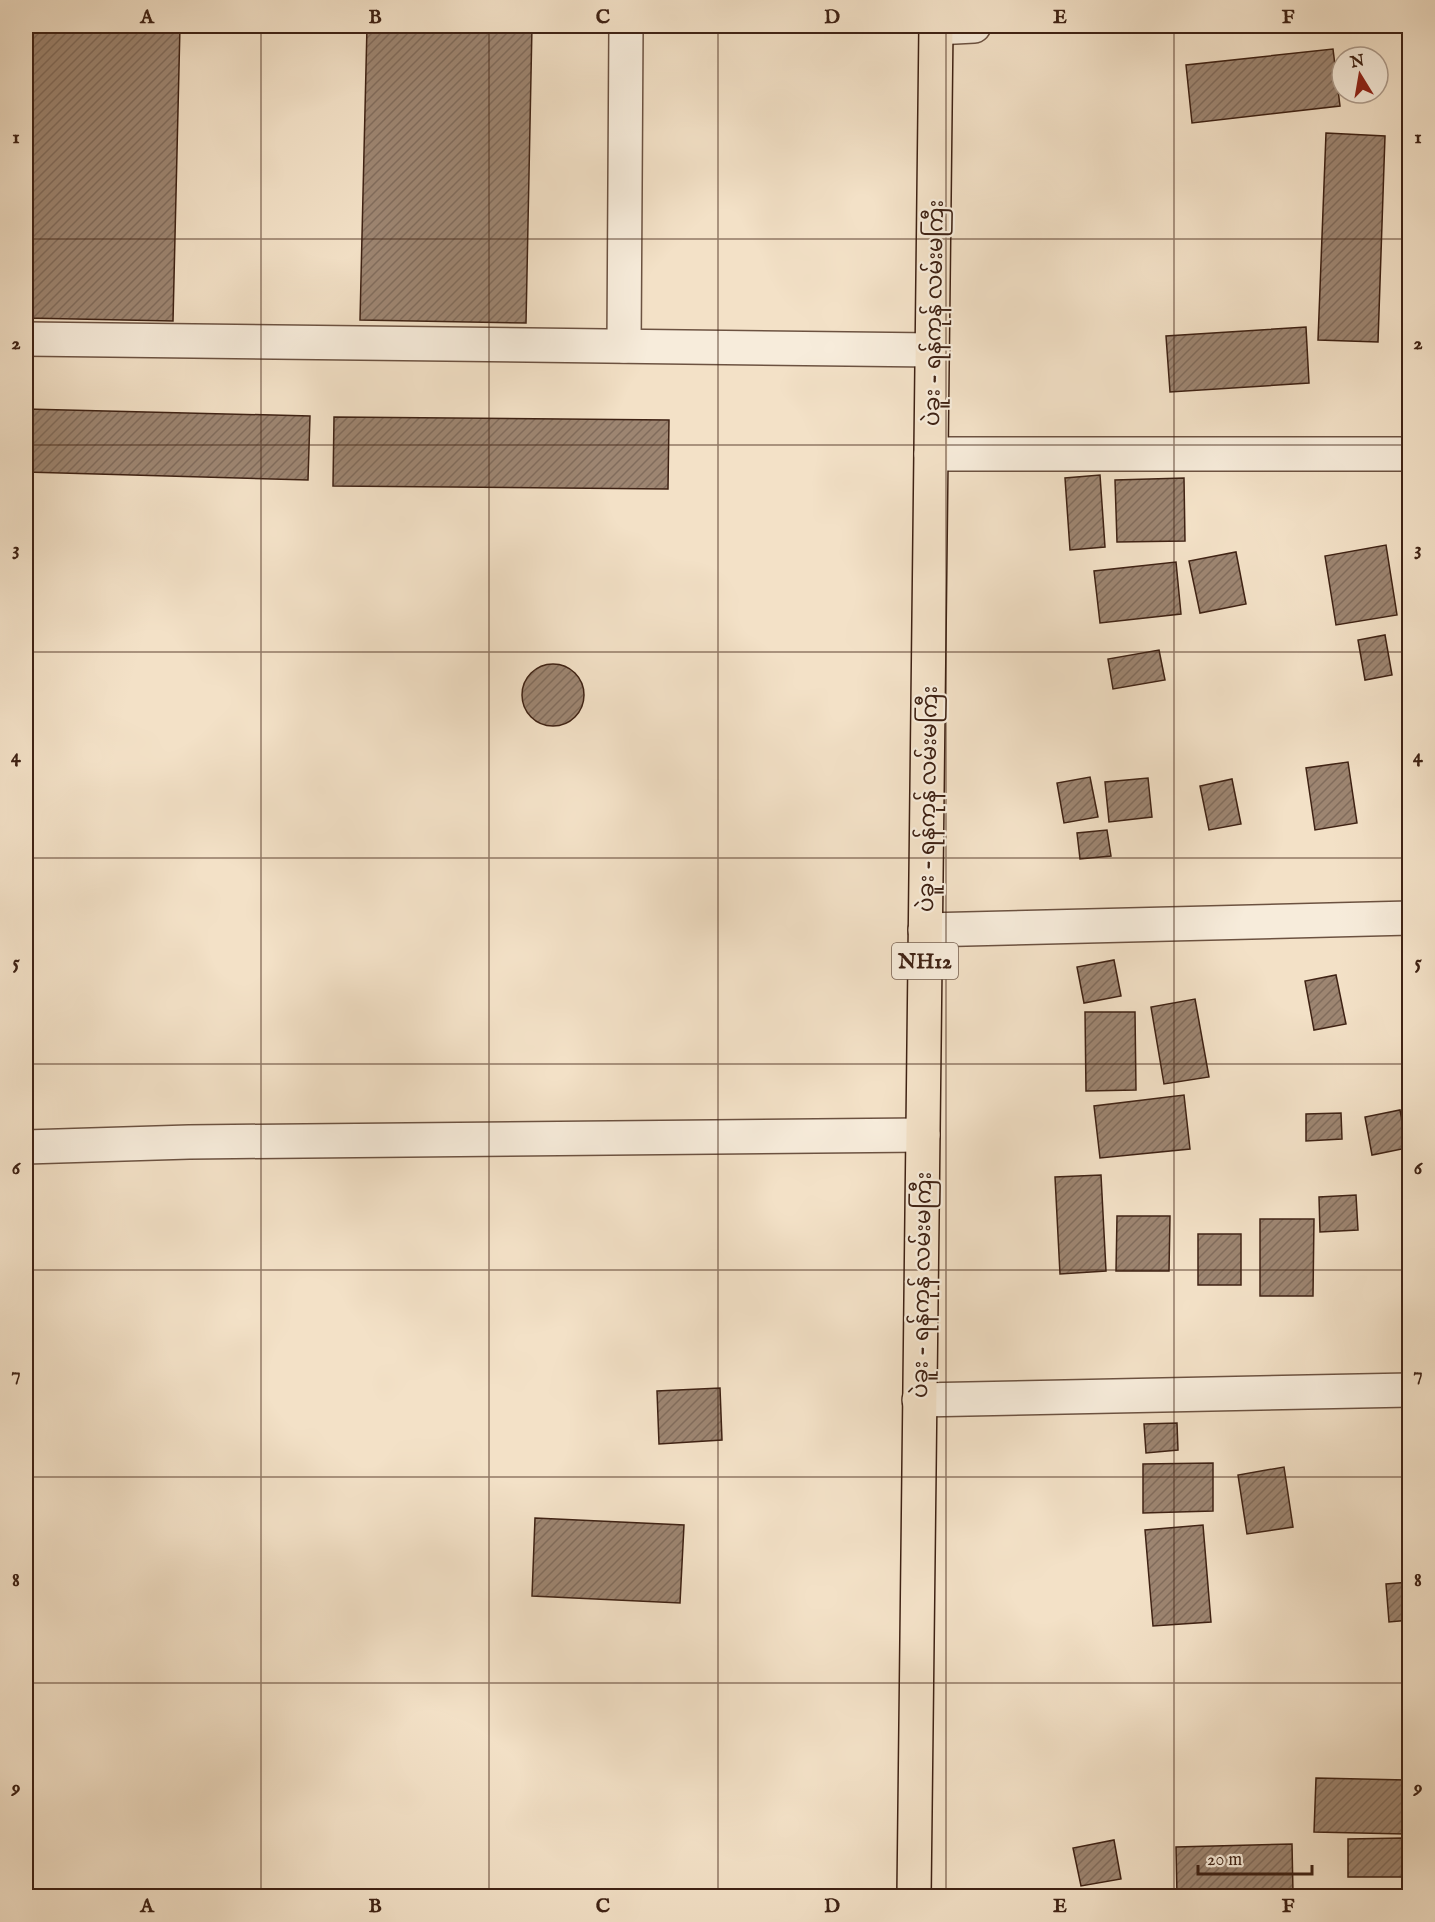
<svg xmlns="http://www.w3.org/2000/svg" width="1435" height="1922" font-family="'IM FELL English','Noto Sans Myanmar',serif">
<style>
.building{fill:url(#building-hatch);stroke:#3f2214;stroke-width:1.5}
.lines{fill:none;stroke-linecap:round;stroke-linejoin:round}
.minor-casing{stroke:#6c5241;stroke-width:36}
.highway-casing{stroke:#3f2214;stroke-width:36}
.minor{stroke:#f7ecdb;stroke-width:33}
.highway{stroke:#f3e1c7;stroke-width:33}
.grid{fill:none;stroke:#3f2214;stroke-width:1.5;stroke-opacity:0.55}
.labels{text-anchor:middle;stroke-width:4.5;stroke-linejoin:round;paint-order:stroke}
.shield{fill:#f7ecdb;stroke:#765f50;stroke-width:1.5}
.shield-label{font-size:21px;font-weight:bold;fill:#3f2214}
.street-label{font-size:22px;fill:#3f2214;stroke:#f7ecdb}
.neatline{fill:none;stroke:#3f2214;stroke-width:2}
.grid-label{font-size:20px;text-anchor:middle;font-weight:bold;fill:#3f2214}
</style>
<defs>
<pattern id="building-hatch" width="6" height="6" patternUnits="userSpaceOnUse" patternTransform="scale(1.5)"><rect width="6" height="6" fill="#9d8571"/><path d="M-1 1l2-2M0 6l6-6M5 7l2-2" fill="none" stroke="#816c5c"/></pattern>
</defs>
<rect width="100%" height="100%" fill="#f3e1c7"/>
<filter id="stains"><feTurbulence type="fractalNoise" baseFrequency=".00333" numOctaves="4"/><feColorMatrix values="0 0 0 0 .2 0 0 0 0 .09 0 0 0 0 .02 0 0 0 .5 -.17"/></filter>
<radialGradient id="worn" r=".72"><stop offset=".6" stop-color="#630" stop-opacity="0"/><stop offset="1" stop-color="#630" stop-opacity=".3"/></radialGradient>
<g class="building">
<path d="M26 26H180L173 321 26 318Z"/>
<path d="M367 26H532L526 323 360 320Z"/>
<path d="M1333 49 1340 106 1192 123 1186 65Z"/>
<path d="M1326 133 1385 136 1378 342 1318 340Z"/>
<path d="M1306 327 1309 383 1170 392 1166 336Z"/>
<path d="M26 409 310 416 308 480 26 472Z"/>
<path d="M334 417 669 420 668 489 333 486Z"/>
<path d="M1100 475 1105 547 1070 550 1065 478Z"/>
<path d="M1184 478 1185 541 1117 542 1115 480Z"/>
<path d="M1386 545 1397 615 1336 625 1325 556Z"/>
<path d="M1236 552 1246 604 1200 613 1189 561Z"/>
<path d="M1176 562 1181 614 1100 623 1094 571Z"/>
<path d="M1385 635 1392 675 1365 680 1358 640Z"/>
<path d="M1159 650 1165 680 1113 689 1108 659Z"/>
<circle cx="553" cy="695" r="31"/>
<path d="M1348 762 1357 823 1315 830 1306 768Z"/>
<path d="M1090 777 1098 817 1064 823 1057 783Z"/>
<path d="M1148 778 1152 817 1109 822 1105 782Z"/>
<path d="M1232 779 1241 824 1209 830 1200 786Z"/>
<path d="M1107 830 1111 856 1080 859 1077 833Z"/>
<path d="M1114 960 1121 996 1084 1003 1077 967Z"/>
<path d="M1336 975 1346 1024 1314 1030 1305 981Z"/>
<path d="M1195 999 1209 1077 1164 1084 1151 1007Z"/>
<path d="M1085 1012H1135L1136 1090 1086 1091Z"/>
<path d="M1184 1095 1190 1149 1100 1158 1094 1106Z"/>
<path d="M1400 1110 1407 1148 1372 1155 1365 1117Z"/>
<path d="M1341 1113 1342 1139 1306 1141V1114Z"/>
<path d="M1101 1175 1106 1271 1060 1274 1055 1177Z"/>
<path d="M1356 1195 1358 1230 1320 1232 1319 1197Z"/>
<path d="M1117 1216H1170L1169 1271H1116Z"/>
<path d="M1260 1219H1314L1313 1296H1260Z"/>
<rect x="1198" y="1234" width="43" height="51"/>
<path d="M720 1388 722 1440 659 1444 657 1391Z"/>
<path d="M1177 1423 1178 1450 1146 1453 1144 1424Z"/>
<path d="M1213 1463V1511L1143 1513V1464Z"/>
<path d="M1284 1467 1293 1527 1247 1534 1238 1475Z"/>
<path d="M535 1518 684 1525 680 1603 532 1596Z"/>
<path d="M1203 1525 1211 1622 1153 1626 1145 1530Z"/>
<path d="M1410 1582V1620L1389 1622 1386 1584Z"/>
<path d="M1316 1778 1406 1780 1405 1834 1314 1832Z"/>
<path d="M1402 1838V1877H1348V1839Z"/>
<path d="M1114 1840 1121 1879 1081 1886 1073 1848Z"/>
<path d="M1292 1844 1293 1893 1177 1896 1176 1847Z"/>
</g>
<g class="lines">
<defs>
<g id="minor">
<path d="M936 28 974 26"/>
<path d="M26 339 933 350"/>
<path d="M624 346 626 26"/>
<path d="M931 454H1410"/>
<path d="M925 930 1410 918"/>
<path d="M26 1147 189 1142 923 1135"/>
<path d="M919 1400 1410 1390"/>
</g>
<path id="highway" d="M914 1896 936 26"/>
</defs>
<use href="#minor" class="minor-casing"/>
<use href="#highway" class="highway-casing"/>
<use href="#minor" class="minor"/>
<use href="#highway" class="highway"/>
</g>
<path class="grid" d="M261 26V1896M489 26V1896M718 26V1896M946 26V1896M1174 26V1896M26 239H1410M26 445H1410M26 652H1410M26 858H1410M26 1064H1410M26 1270H1410M26 1477H1410M26 1683H1410"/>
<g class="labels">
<rect class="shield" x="892" y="943" width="66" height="36" rx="4.5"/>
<g class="shield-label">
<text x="925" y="968">NH12</text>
</g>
<g class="street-label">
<text transform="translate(933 313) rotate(-89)" y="8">ပဲခူး - ရန်ကုန် လမ်းမကြီး</text>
<text transform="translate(927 799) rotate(-89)" y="8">ပဲခူး - ရန်ကုန် လမ်းမကြီး</text>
<text transform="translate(921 1285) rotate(-89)" y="8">ပဲခူး - ရန်ကုန် လမ်းမကြီး</text>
</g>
</g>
<rect width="1435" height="1922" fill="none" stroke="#f3e1c7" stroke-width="66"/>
<g transform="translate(1360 75) rotate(349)"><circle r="28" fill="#f7ecdb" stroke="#ad9b8b" stroke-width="1.5"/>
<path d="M0-4.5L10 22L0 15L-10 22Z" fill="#8f2418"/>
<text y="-9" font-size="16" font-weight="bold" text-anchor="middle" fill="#3f2214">N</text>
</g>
<path d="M1198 1865v9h114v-9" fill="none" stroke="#3f2214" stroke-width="3"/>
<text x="1207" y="1865" font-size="18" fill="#3f2214" stroke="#f7ecdb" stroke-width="4.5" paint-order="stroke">20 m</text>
<rect x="33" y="33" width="1369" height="1856" class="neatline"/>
<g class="grid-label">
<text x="147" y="23">A</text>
<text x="375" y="23">B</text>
<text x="603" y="23">C</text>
<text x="832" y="23">D</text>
<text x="1060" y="23">E</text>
<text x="1288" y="23">F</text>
<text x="16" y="143">1</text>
<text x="1418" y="143">1</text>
<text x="16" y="349">2</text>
<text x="1418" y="349">2</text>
<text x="16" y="555">3</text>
<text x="1418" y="555">3</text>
<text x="16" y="762">4</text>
<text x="1418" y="762">4</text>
<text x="16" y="968">5</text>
<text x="1418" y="968">5</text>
<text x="16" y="1174">6</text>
<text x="1418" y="1174">6</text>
<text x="16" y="1380">7</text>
<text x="1418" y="1380">7</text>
<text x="16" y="1586">8</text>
<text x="1418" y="1586">8</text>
<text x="16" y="1793">9</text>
<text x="1418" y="1793">9</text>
<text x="147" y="1912">A</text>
<text x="375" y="1912">B</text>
<text x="603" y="1912">C</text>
<text x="832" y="1912">D</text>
<text x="1060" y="1912">E</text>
<text x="1288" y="1912">F</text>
</g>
<rect width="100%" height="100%" filter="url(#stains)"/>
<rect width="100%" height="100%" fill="url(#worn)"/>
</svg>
